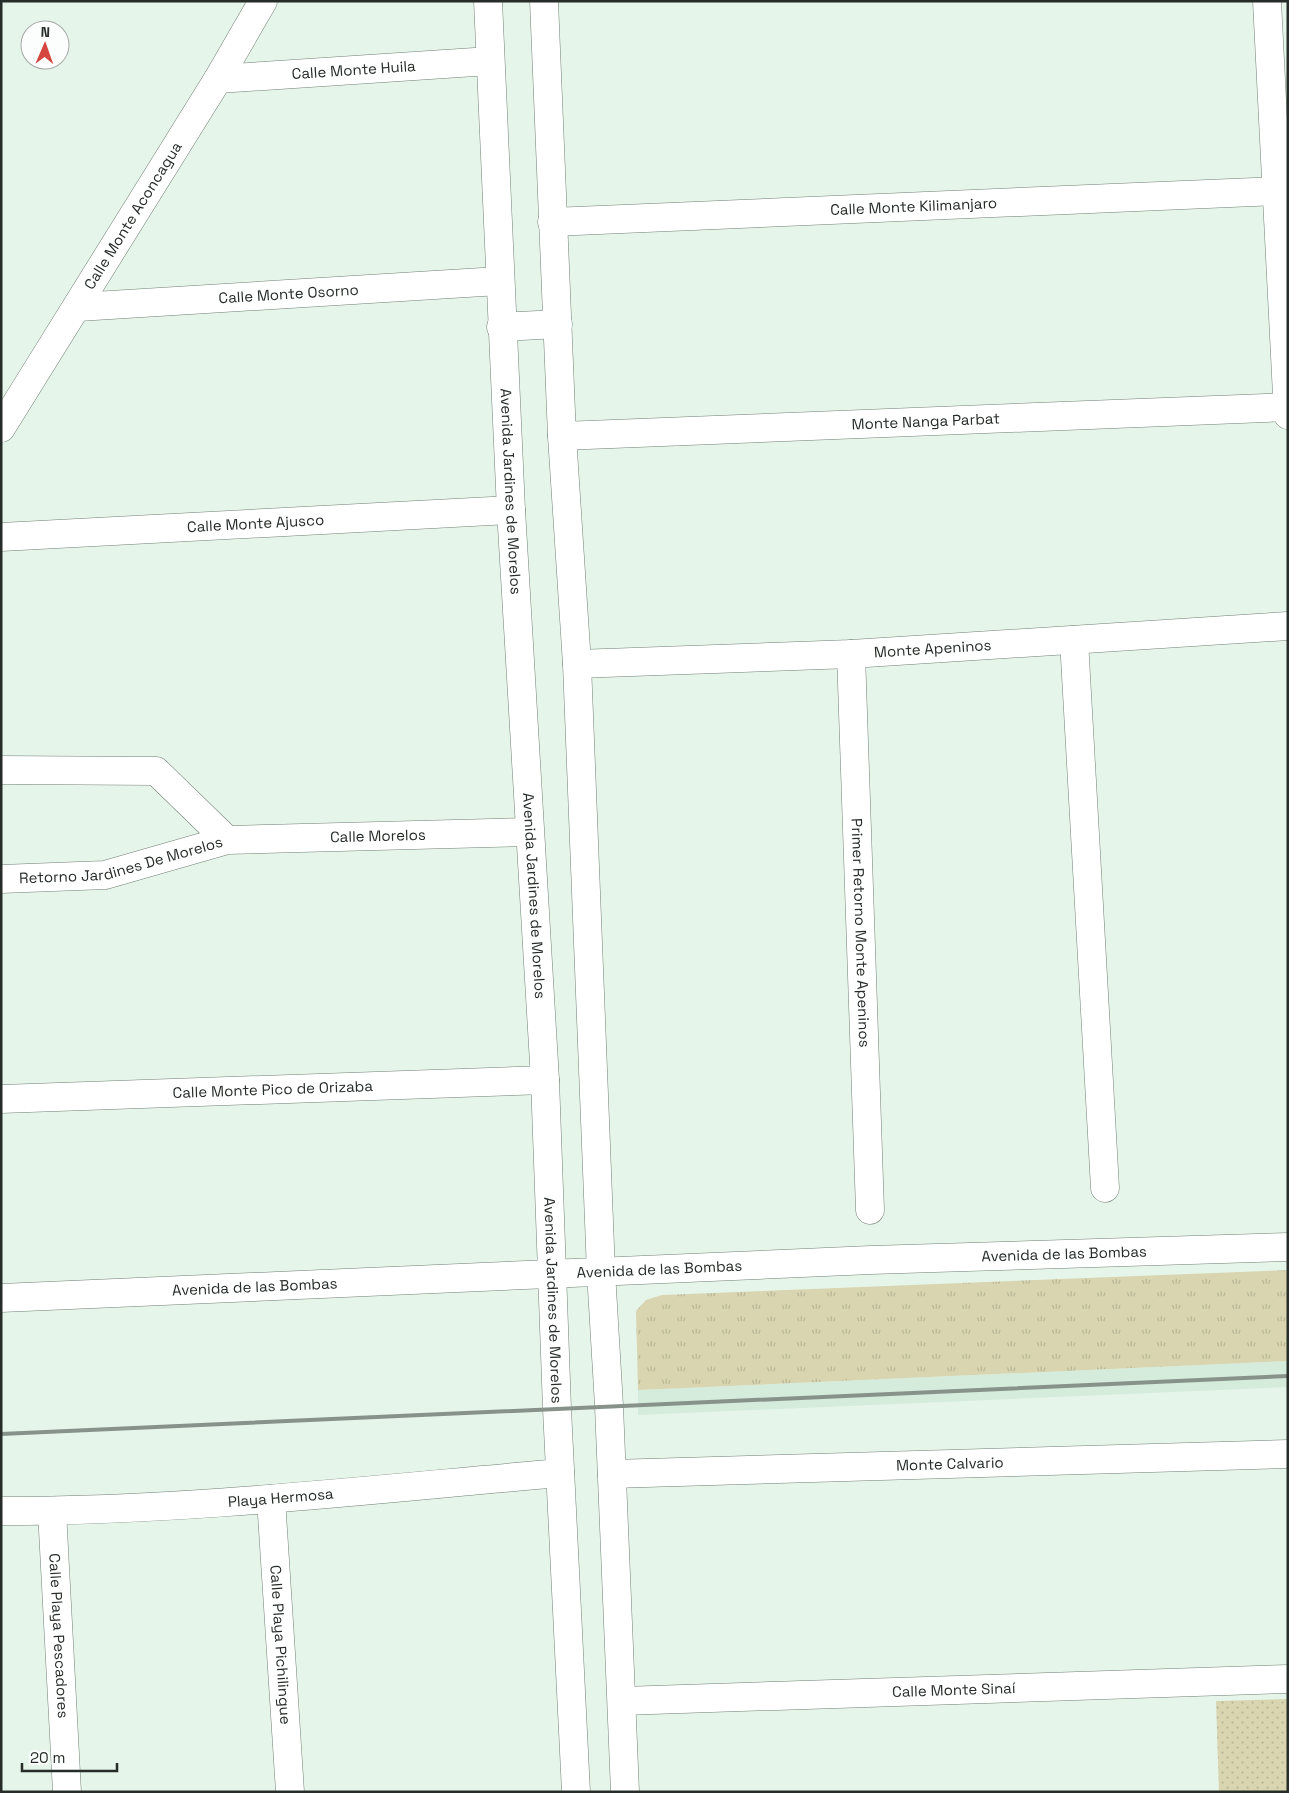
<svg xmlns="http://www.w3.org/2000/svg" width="1289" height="1793" font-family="'Space Grotesk',sans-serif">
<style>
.built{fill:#d5ebdb}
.grass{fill:url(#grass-tufts)}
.park{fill:url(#park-dots)}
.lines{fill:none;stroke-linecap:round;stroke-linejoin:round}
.minor-casing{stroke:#727f75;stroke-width:29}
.major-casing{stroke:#727f75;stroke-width:29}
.minor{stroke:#fff;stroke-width:28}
.major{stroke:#fff;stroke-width:28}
.rail{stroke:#87928a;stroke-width:4}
.labels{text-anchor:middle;stroke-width:4;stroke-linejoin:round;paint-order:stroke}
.street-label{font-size:15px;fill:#262c28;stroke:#fbfefc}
</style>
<defs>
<pattern id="grass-tufts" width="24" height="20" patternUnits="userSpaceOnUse" patternTransform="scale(1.25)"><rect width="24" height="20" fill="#d8d5b0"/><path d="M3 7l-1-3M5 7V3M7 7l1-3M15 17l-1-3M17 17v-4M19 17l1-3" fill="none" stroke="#b9b797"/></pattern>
<pattern id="park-dots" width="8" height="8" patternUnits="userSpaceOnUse" patternTransform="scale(1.25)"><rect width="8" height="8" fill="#d8d5b0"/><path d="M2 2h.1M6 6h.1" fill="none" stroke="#b9b797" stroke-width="1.8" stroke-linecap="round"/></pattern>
</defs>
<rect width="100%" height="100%" fill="#e6f5ea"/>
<path class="built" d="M1288 1361V1387L638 1415V1390Z"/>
<path class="grass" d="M1288 1270V1361L638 1390 636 1311 646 1300 662 1295Z"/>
<path class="park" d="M1288 1699V1792H1219L1216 1701Z"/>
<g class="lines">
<defs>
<g id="minor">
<path d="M1267 1 1288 415"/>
<path id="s1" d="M218 79 490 61"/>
<path id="s2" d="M552 222 1276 191"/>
<path id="s3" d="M78 307 499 281"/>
<path id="s4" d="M1 428 218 79 263 1"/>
<path id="s5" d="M562 436 1288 407"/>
<path id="s6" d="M1 537 511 510"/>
<path d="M1074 640 1105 1188"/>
<path id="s7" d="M851 654 870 1210"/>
<path id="s8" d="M577 664 851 654 1288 626"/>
<path d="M1 770 156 771 227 840"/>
<path id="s9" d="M1 879 105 875 227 840 529 832"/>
<path id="s10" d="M1 1099 545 1080"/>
<path id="s11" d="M1 1298 871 1260 1288 1247"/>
<path id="s12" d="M612 1474 1288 1454"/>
<path id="s13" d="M271 1499 290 1792"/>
<path id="s14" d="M1 1511C188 1511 375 1489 560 1473"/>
<path id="s15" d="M52 1511 67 1792"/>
<path id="s16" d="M622 1701 1288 1679"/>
</g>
<g id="major">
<path id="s17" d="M488 1 511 510 545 1080 557 1409 576 1792"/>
<path d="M544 1 562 436 577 664 601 1272 609 1406 625 1792"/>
<path d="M501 327 558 324"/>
</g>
</defs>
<use href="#minor" class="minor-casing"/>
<use href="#major" class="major-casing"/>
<use href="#minor" class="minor"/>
<use href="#major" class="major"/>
<path class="rail" d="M1 1434 1288 1376"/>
</g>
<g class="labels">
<g class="street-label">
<text dy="5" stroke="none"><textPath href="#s1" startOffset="136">Calle Monte Huila</textPath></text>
<text dy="5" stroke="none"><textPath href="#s2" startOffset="362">Calle Monte Kilimanjaro</textPath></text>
<text dy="5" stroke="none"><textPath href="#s4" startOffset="250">Calle Monte Aconcagua</textPath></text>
<text dy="5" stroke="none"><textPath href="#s3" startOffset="211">Calle Monte Osorno</textPath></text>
<text dy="5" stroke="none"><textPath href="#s5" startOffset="364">Monte Nanga Parbat</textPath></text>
<text dy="5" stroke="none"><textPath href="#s17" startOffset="491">Avenida Jardines de Morelos</textPath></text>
<text dy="5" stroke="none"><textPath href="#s6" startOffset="255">Calle Monte Ajusco</textPath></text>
<text dy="5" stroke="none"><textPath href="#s8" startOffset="356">Monte Apeninos</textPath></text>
<text dy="5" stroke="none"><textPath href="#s9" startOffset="382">Calle Morelos</textPath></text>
<text dy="5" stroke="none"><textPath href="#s9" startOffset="122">Retorno Jardines De Morelos</textPath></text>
<text dy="5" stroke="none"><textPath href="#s17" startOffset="896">Avenida Jardines de Morelos</textPath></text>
<text dy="5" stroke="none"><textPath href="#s7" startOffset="279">Primer Retorno Monte Apeninos</textPath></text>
<text dy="5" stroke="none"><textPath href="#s10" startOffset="272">Calle Monte Pico de Orizaba</textPath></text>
<text dy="5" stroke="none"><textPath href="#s11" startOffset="1064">Avenida de las Bombas</textPath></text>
<text dy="5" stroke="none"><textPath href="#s11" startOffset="659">Avenida de las Bombas</textPath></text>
<text dy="5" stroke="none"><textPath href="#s11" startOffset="254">Avenida de las Bombas</textPath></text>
<text dy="5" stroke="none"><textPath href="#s17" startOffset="1301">Avenida Jardines de Morelos</textPath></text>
<text dy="5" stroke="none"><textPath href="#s12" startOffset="338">Monte Calvario</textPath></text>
<text dy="5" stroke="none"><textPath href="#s14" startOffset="280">Playa Hermosa</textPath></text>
<text dy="5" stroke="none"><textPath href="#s15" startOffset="125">Calle Playa Pescadores</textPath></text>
<text dy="5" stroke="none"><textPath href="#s13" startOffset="146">Calle Playa Pichilingue</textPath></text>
<text dy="5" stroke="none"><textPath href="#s16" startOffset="332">Calle Monte Sinaí</textPath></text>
</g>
</g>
<rect width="1289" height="1793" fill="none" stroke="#262c28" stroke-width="5"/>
<g transform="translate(45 45) rotate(2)"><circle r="24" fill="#fbfefc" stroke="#a6aaa7"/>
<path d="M0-4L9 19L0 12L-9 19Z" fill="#d4463f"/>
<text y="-8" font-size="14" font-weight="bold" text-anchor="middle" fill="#262c28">N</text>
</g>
<path d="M22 1763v8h95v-8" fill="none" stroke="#262c28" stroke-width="2.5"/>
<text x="30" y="1763" font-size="15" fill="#262c28" stroke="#fbfefc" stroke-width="4" paint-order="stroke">20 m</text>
</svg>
